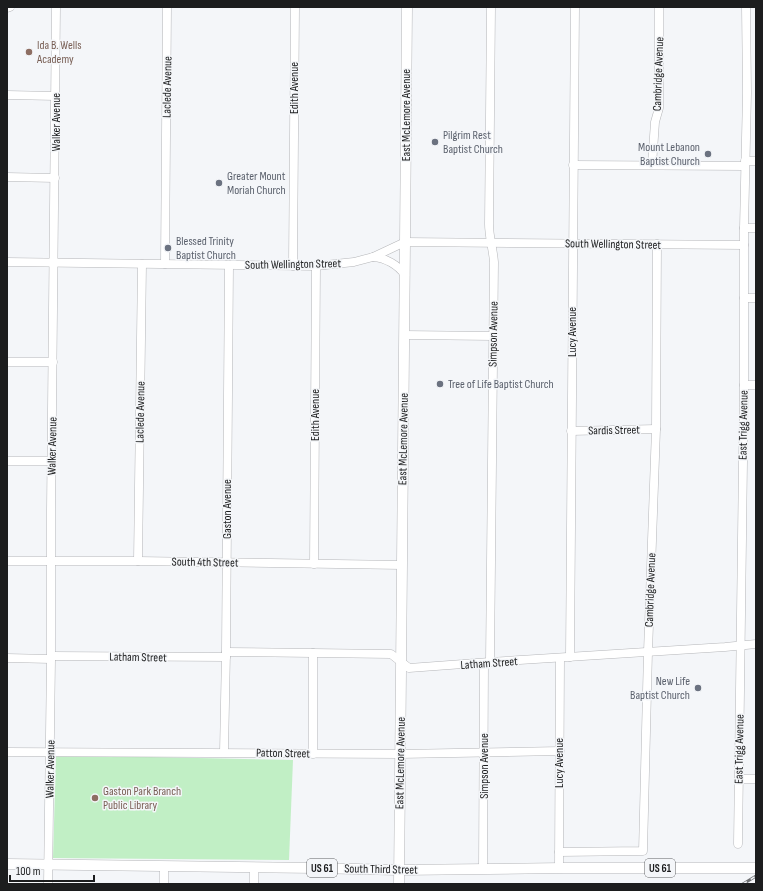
<svg xmlns="http://www.w3.org/2000/svg" width="763" height="891" font-family="'Sofia Sans Condensed',sans-serif">
<style>
.green{fill:#c1efc5}
.lines{fill:none;stroke-linecap:round;stroke-linejoin:round}
.minor-casing{stroke:#b5b6b9;stroke-width:9}
.major-casing{stroke:#b5b6b9;stroke-width:11}
.minor{stroke:#fff;stroke-width:8}
.major{stroke:#fff;stroke-width:10}
.rail-casing{stroke:#6f7173;stroke-width:3}
.rail{stroke:#f4f6f9;stroke-width:1.5;stroke-dasharray:4.5;stroke-linecap:butt}
.education-dot{fill:#8d6e63;stroke:#f4f6f9;stroke-width:1.5}
.worship-dot{fill:#6b7280;stroke:#f4f6f9;stroke-width:1.5}
.labels{text-anchor:middle;stroke-width:3;stroke-linejoin:round;paint-order:stroke}
.shield{fill:#f4f6f9;stroke:#5d5e60;stroke-width:1}
.shield-label{font-size:11px;font-weight:bold;fill:#1c1d1e}
.education-label{font-size:12px;fill:#785e54;stroke:#f4f6f9;text-anchor:start}
.street-label{font-size:12px;fill:#1c1d1e;stroke:#f4f6f9}
.worship-label{font-size:12px;fill:#5b616d;stroke:#f4f6f9;text-anchor:start}
</style>
<rect width="100%" height="100%" fill="#f4f6f9"/>
<path class="green" d="M56 755 293 760 289 860 53 858Z"/>
<g class="lines">
<defs>
<g id="minor">
<path d="M7 8 10 7"/>
<path d="M7 95 56 96"/>
<path d="M745 161H756"/>
<path d="M573 165 745 166"/>
<path d="M652 165 655 122 659 108V7"/>
<path d="M7 177 55 178"/>
<path d="M744 228H756"/>
<path d="M373 257C386 258 398 265 405 275"/>
<path d="M7 262 316 266 354 262 373 257 405 242 744 245"/>
<path d="M165 264 167 7"/>
<path d="M293 266 295 7"/>
<path d="M744 298H756"/>
<path d="M404 335 493 336"/>
<path d="M7 362H53"/>
<path d="M744 385H756"/>
<path d="M571 431 656 429"/>
<path d="M7 461H52"/>
<path d="M7 561H138L402 565"/>
<path d="M138 561 142 264"/>
<path d="M314 564 316 266"/>
<path d="M226 652 391 654 409 668 490 662 725 647 756 644"/>
<path d="M51 656 226 657"/>
<path d="M570 657 575 7"/>
<path d="M7 658 51 659"/>
<path d="M490 662 494 262C493 249 489 237 489 224L491 7"/>
<path d="M7 752 400 754 560 751"/>
<path d="M224 752 226 652 229 265"/>
<path d="M313 754V653"/>
<path d="M739 779H756"/>
<path d="M738 844 744 385V228L747 93 746 7"/>
<path d="M559 852 643 851 648 652 656 429 657 244"/>
<path d="M559 868 560 658"/>
<path d="M483 869 484 663"/>
<path d="M48 884 51 659V510L56 7"/>
<path d="M164 884V866"/>
<path d="M254 884V868"/>
</g>
<g id="major">
<path d="M7 864 316 868 399 870 563 868H756"/>
<path d="M399 884 405 242 407 7"/>
</g>
</defs>
<use href="#minor" class="minor-casing"/>
<use href="#major" class="major-casing"/>
<use href="#minor" class="minor"/>
<use href="#major" class="major"/>
<defs>
<path id="rail" d="M743 884 756 876"/>
</defs>
<use href="#rail" class="rail-casing"/>
<use href="#rail" class="rail"/>
</g>
<g class="education-dot">
<circle cx="29" cy="52" r="4"/>
<circle cx="95" cy="798" r="4"/>
</g>
<g class="worship-dot">
<circle cx="435" cy="142" r="4"/>
<circle cx="708" cy="154" r="4"/>
<circle cx="219" cy="183" r="4"/>
<circle cx="168" cy="248" r="4"/>
<circle cx="440" cy="384" r="4"/>
<circle cx="698" cy="688" r="4"/>
</g>
<g class="labels">
<g class="shield">
<rect x="307" y="859" width="30" height="18" rx="3"/>
<rect x="645" y="859" width="30" height="18" rx="3"/>
</g>
<g class="shield-label">
<text x="322" y="872">US 61</text>
<text x="660" y="872">US 61</text>
</g>
<g class="education-label">
<text x="37" y="49">Ida B. Wells<tspan x="37" dy="14">Academy</tspan></text>
<text x="103" y="795">Gaston Park Branch<tspan x="103" dy="14">Public Library</tspan></text>
</g>
<g class="street-label">
<text transform="translate(658 74) rotate(-88)" y="4">Cambridge Avenue</text>
<text transform="translate(167 87) rotate(-89)" y="4">Laclede Avenue</text>
<text transform="translate(294 88) rotate(-90)" y="4">Edith Avenue</text>
<text transform="translate(406 115) rotate(-90)" y="4">East McLemore Avenue</text>
<text transform="translate(56 122) rotate(-90)" y="4">Walker Avenue</text>
<text transform="translate(613 244) rotate(1)" y="4">South Wellington Street</text>
<text transform="translate(293 264) rotate(-1)" y="4">South Wellington Street</text>
<text transform="translate(572 332) rotate(-90)" y="4">Lucy Avenue</text>
<text transform="translate(493 334) rotate(-89)" y="4">Simpson Avenue</text>
<text transform="translate(140 412) rotate(-89)" y="4">Laclede Avenue</text>
<text transform="translate(315 415) rotate(-90)" y="4">Edith Avenue</text>
<text transform="translate(743 425) rotate(-89)" y="4">East Trigg Avenue</text>
<text transform="translate(614 430) rotate(-1)" y="4">Sardis Street</text>
<text transform="translate(403 439) rotate(-89)" y="4">East McLemore Avenue</text>
<text transform="translate(52 446) rotate(-89)" y="4">Walker Avenue</text>
<text transform="translate(227 509) rotate(-90)" y="4">Gaston Avenue</text>
<text transform="translate(205 562) rotate(1)" y="4">South 4th Street</text>
<text transform="translate(650 590) rotate(-88)" y="4">Cambridge Avenue</text>
<text transform="translate(138 657) rotate(1)" y="4">Latham Street</text>
<text transform="translate(489 663) rotate(-4)" y="4">Latham Street</text>
<text transform="translate(739 749) rotate(-89)" y="4">East Trigg Avenue</text>
<text transform="translate(283 753) rotate(1)" y="4">Patton Street</text>
<text transform="translate(400 763) rotate(-89)" y="4">East McLemore Avenue</text>
<text transform="translate(559 763) rotate(-90)" y="4">Lucy Avenue</text>
<text transform="translate(484 766) rotate(-90)" y="4">Simpson Avenue</text>
<text transform="translate(50 769) rotate(-89)" y="4">Walker Avenue</text>
<text transform="translate(381 869) rotate(1)" y="4">South Third Street</text>
</g>
<g class="worship-label">
<text x="443" y="139">Pilgrim Rest<tspan x="443" dy="14">Baptist Church</tspan></text>
<text x="700" y="151" text-anchor="end">Mount Lebanon<tspan x="700" dy="14">Baptist Church</tspan></text>
<text x="227" y="180">Greater Mount<tspan x="227" dy="14">Moriah Church</tspan></text>
<text x="176" y="245">Blessed Trinity<tspan x="176" dy="14">Baptist Church</tspan></text>
<text x="448" y="388">Tree of Life Baptist Church</text>
<text x="690" y="685" text-anchor="end">New Life<tspan x="690" dy="14">Baptist Church</tspan></text>
</g>
</g>
<rect width="763" height="891" fill="none" stroke="#1c1d1e" stroke-width="16"/>
<path d="M10 875v6h84v-6" fill="none" stroke="#1c1d1e" stroke-width="2"/>
<text x="16" y="875" font-size="12" fill="#1c1d1e" stroke="#f4f6f9" stroke-width="3" paint-order="stroke">100 m</text>
</svg>
